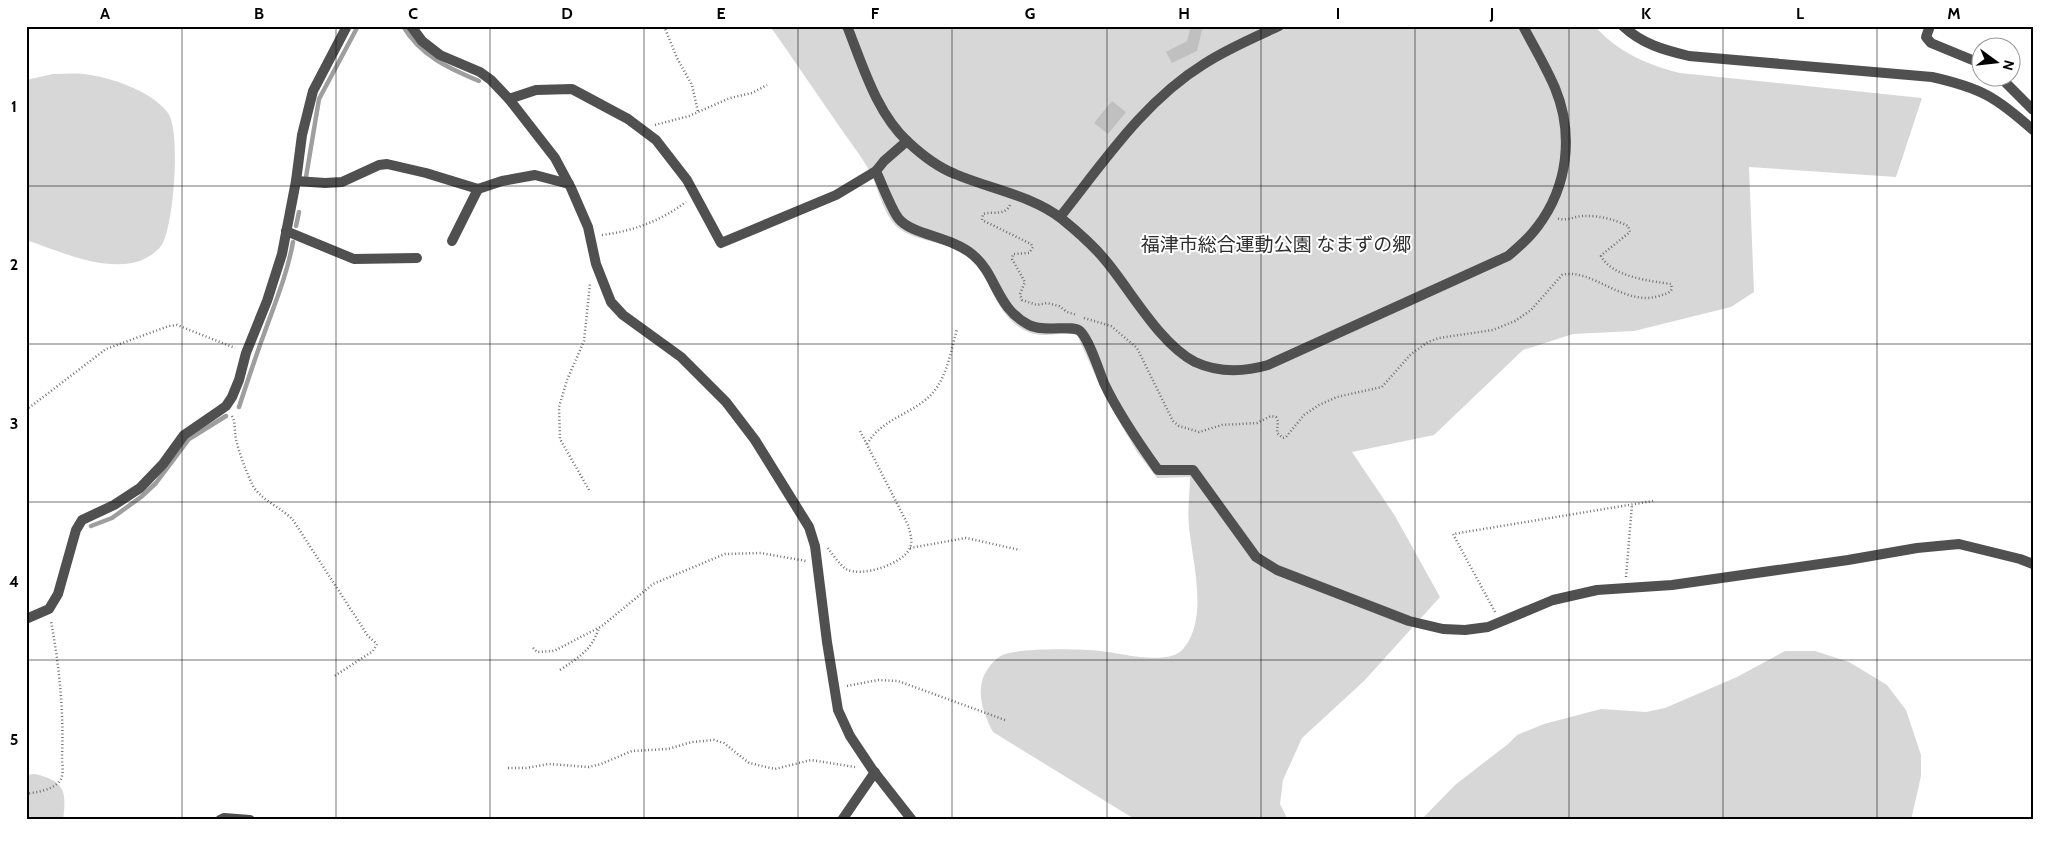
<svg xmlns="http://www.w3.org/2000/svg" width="2059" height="846" font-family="Cabin,'Noto Sans JP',sans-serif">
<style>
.green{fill:#d7d7d7}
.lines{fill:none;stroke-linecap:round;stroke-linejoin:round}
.stream{stroke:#9e9e9e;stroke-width:4.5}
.building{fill:#c0c0c0}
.path{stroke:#727272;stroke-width:2.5;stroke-dasharray:1 2.5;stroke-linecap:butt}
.pedestrian{stroke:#505050;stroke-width:10}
.minor{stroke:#505050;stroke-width:10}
.tertiary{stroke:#505050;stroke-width:10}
.grid{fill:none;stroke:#000;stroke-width:1;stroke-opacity:0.55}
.labels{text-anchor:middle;stroke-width:4;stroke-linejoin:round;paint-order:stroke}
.park-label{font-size:19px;fill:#2e2e2e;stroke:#fff}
.neatline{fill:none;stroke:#000;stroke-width:2}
.grid-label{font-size:16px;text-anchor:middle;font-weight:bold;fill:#000}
</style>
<rect width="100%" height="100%" fill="#fff"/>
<g class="green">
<path d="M770 26H1595C1617 52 1648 65 1680 73L1922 98 1896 177 1749 167 1754 292 1731 307 1634 331 1573 334 1523 350 1434 435 1352 452 1395 516 1440 597 1364 681 1302 738 1283 780 1280 804 1288 820H1136L993 732C984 715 977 696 983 678 986 670 992 662 999 657 1012 647 1082 649 1100 651 1121 653 1169 667 1184 648 1209 617 1192 561 1189 526 1187 510 1190 493 1190 477L1157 478 1137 452 1105 397 1077 335C1062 331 1044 339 1028 332 993 316 993 277 968 256 949 241 921 243 901 230 883 218 879 188 869 170 860 154 847 138 837 123 815 91 793 59 770 26Z"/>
<path d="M53 74C63 74 74 73 84 74 110 77 152 91 168 113 181 130 174 228 161 246 155 254 143 261 132 263 96 269 59 251 26 240V80Z"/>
<path d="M1785 651H1815L1849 662 1887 685 1906 710 1921 755V776L1911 820H1421L1455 785 1508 744 1517 735 1544 724 1601 709 1646 712 1665 708 1737 677Z"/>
<path d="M35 774C64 781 67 790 63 820H26V775Z"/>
</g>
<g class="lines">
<g class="stream">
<path d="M403 26C421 56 448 68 479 81"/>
<path d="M306 177 319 99 358 26"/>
<path d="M296 226 299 212"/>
<path d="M239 407C247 383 255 358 264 334 275 303 287 275 293 242"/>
<path d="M91 526 112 518 141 497 156 483 189 439 226 416"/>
</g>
</g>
<g class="building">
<path d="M1191 26H1203L1197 51 1172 63 1166 52 1187 41Z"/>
<path d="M1112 101 1126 112 1108 134 1094 123Z"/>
</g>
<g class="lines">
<g class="path">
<path d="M664 26 677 58 692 85 698 112"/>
<path d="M655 125 689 116 730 98 752 93 767 85"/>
<path d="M1010 205C1005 216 993 211 983 214L982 220 1031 244 1033 247 1029 253 1013 254 1012 259 1025 282 1020 294 1022 300 1037 305 1047 303 1059 306 1067 312 1077 315"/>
<path d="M602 235C634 231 660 221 686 202"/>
<path d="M1084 318 1111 326 1137 348 1167 409 1173 421 1179 426 1199 432 1222 425 1257 423 1271 416 1276 417 1278 421 1277 433 1283 438 1286 437 1304 415 1319 405 1337 397 1382 387 1411 354 1428 342 1439 338 1493 330 1515 321 1531 310 1562 275C1591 267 1624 307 1659 296 1664 294 1669 294 1672 289L1671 284C1650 281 1612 277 1601 256L1604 253 1630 232 1628 226C1617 220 1597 215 1584 216 1574 216 1567 222 1556 218"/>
<path d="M26 410 106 349 169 326 177 325 235 348"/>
<path d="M232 416C236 423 234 431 236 439 239 453 246 471 252 484 260 500 281 507 293 520L368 636 377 644 373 651 333 677"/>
<path d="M867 444C881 421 903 417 924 401 946 385 950 354 957 329"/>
<path d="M589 490 560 439 559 407 567 380 584 341 590 284"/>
<path d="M828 548C833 555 840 565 846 569 861 578 903 564 910 548 913 541 910 532 908 525L859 429"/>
<path d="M910 548 966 538 1020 550"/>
<path d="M1626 577 1632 505"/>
<path d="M1495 612 1453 534 1653 501"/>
<path d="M533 648 537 652 554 651 602 626 653 584 725 554 761 553 806 561"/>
<path d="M560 670C579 657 591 651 599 628"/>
<path d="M847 686 878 680 898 681 1005 720"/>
<path d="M508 768H526L549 764 589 767 601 764 632 751 668 749 692 742 714 740 724 743 749 763 775 769 811 760 855 767"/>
<path d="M26 794C37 792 55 790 61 779 64 773 62 762 62 756 64 710 59 665 51 621"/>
</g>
<g class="pedestrian">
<path d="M847 26C863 66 876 112 908 142 922 155 937 167 955 174 990 189 1031 195 1062 219 1078 232 1093 245 1106 261 1131 291 1160 344 1195 362 1219 373 1244 372 1268 365L1508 256C1519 247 1530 237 1538 226 1568 186 1574 134 1555 88 1546 67 1534 47 1523 26"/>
<path d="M1060 217C1103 163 1144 101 1204 64 1227 49 1253 38 1279 26"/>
</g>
<g class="minor">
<path d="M411 26 422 41 440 55 480 72 491 80 509 99 555 158 571 188 588 227 596 264 611 302 623 315 681 357 726 402 755 440 809 527 815 546 827 642 838 710 850 736 872 769 912 820"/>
<path d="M1930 26 1926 37 1931 43 1982 64"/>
<path d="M2001 78 2033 110"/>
<path d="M509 99 536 90 572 89 628 119 656 140 687 180 721 243 836 195 876 171 884 161 907 141"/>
<path d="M876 171C881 182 892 211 899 219 912 235 953 237 973 255 997 275 996 308 1029 325 1045 333 1072 324 1080 331 1089 339 1099 371 1104 383 1118 413 1138 442 1158 470H1193L1256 557 1277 570 1409 621 1443 629 1465 630 1488 627 1553 600 1597 590 1672 585 1848 560 1917 548 1959 544 2020 559 2033 564"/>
<path d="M296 181 325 183 342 182 379 165 387 164 426 173 478 189 502 181 535 175 569 184"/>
<path d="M286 231 354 259 417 258"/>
<path d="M452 241 478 189"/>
<path d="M26 619 49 609 58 594 76 530 82 520 114 505 140 488 163 464 184 435 219 411 226 406 232 397 239 380 246 353 267 301 282 254 296 181 302 135 313 91 347 26"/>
<path d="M220 820 224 818 250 820"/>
<path d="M842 820 875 772"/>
</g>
<path class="tertiary" d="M1623 26C1642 44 1664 50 1689 56L1932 77C1981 88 1996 97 2033 130"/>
</g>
<path class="grid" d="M182 26V820M336 26V820M490 26V820M644 26V820M798 26V820M952 26V820M1107 26V820M1261 26V820M1415 26V820M1569 26V820M1723 26V820M1877 26V820M26 186H2033M26 344H2033M26 502H2033M26 660H2033"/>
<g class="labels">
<g class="park-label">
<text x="1276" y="251">福津市総合運動公園 なまずの郷</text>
</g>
</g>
<rect width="2059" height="846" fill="none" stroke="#ffffff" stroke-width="55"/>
<g transform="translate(1996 62) rotate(105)"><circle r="24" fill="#ffffff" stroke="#999999"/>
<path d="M0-4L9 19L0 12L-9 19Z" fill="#000000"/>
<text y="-8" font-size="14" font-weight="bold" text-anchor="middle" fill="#000000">N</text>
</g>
<rect x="28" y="28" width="2004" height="790" class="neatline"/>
<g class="grid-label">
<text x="105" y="19">A</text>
<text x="259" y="19">B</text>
<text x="413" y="19">C</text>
<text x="567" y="19">D</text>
<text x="721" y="19">E</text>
<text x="875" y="19">F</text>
<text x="1030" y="19">G</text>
<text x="1184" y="19">H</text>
<text x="1338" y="19">I</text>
<text x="1492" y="19">J</text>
<text x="1646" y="19">K</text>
<text x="1800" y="19">L</text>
<text x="1954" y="19">M</text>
<text x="14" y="112">1</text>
<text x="14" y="270">2</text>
<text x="14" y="429">3</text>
<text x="14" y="587">4</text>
<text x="14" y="745">5</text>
</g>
</svg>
